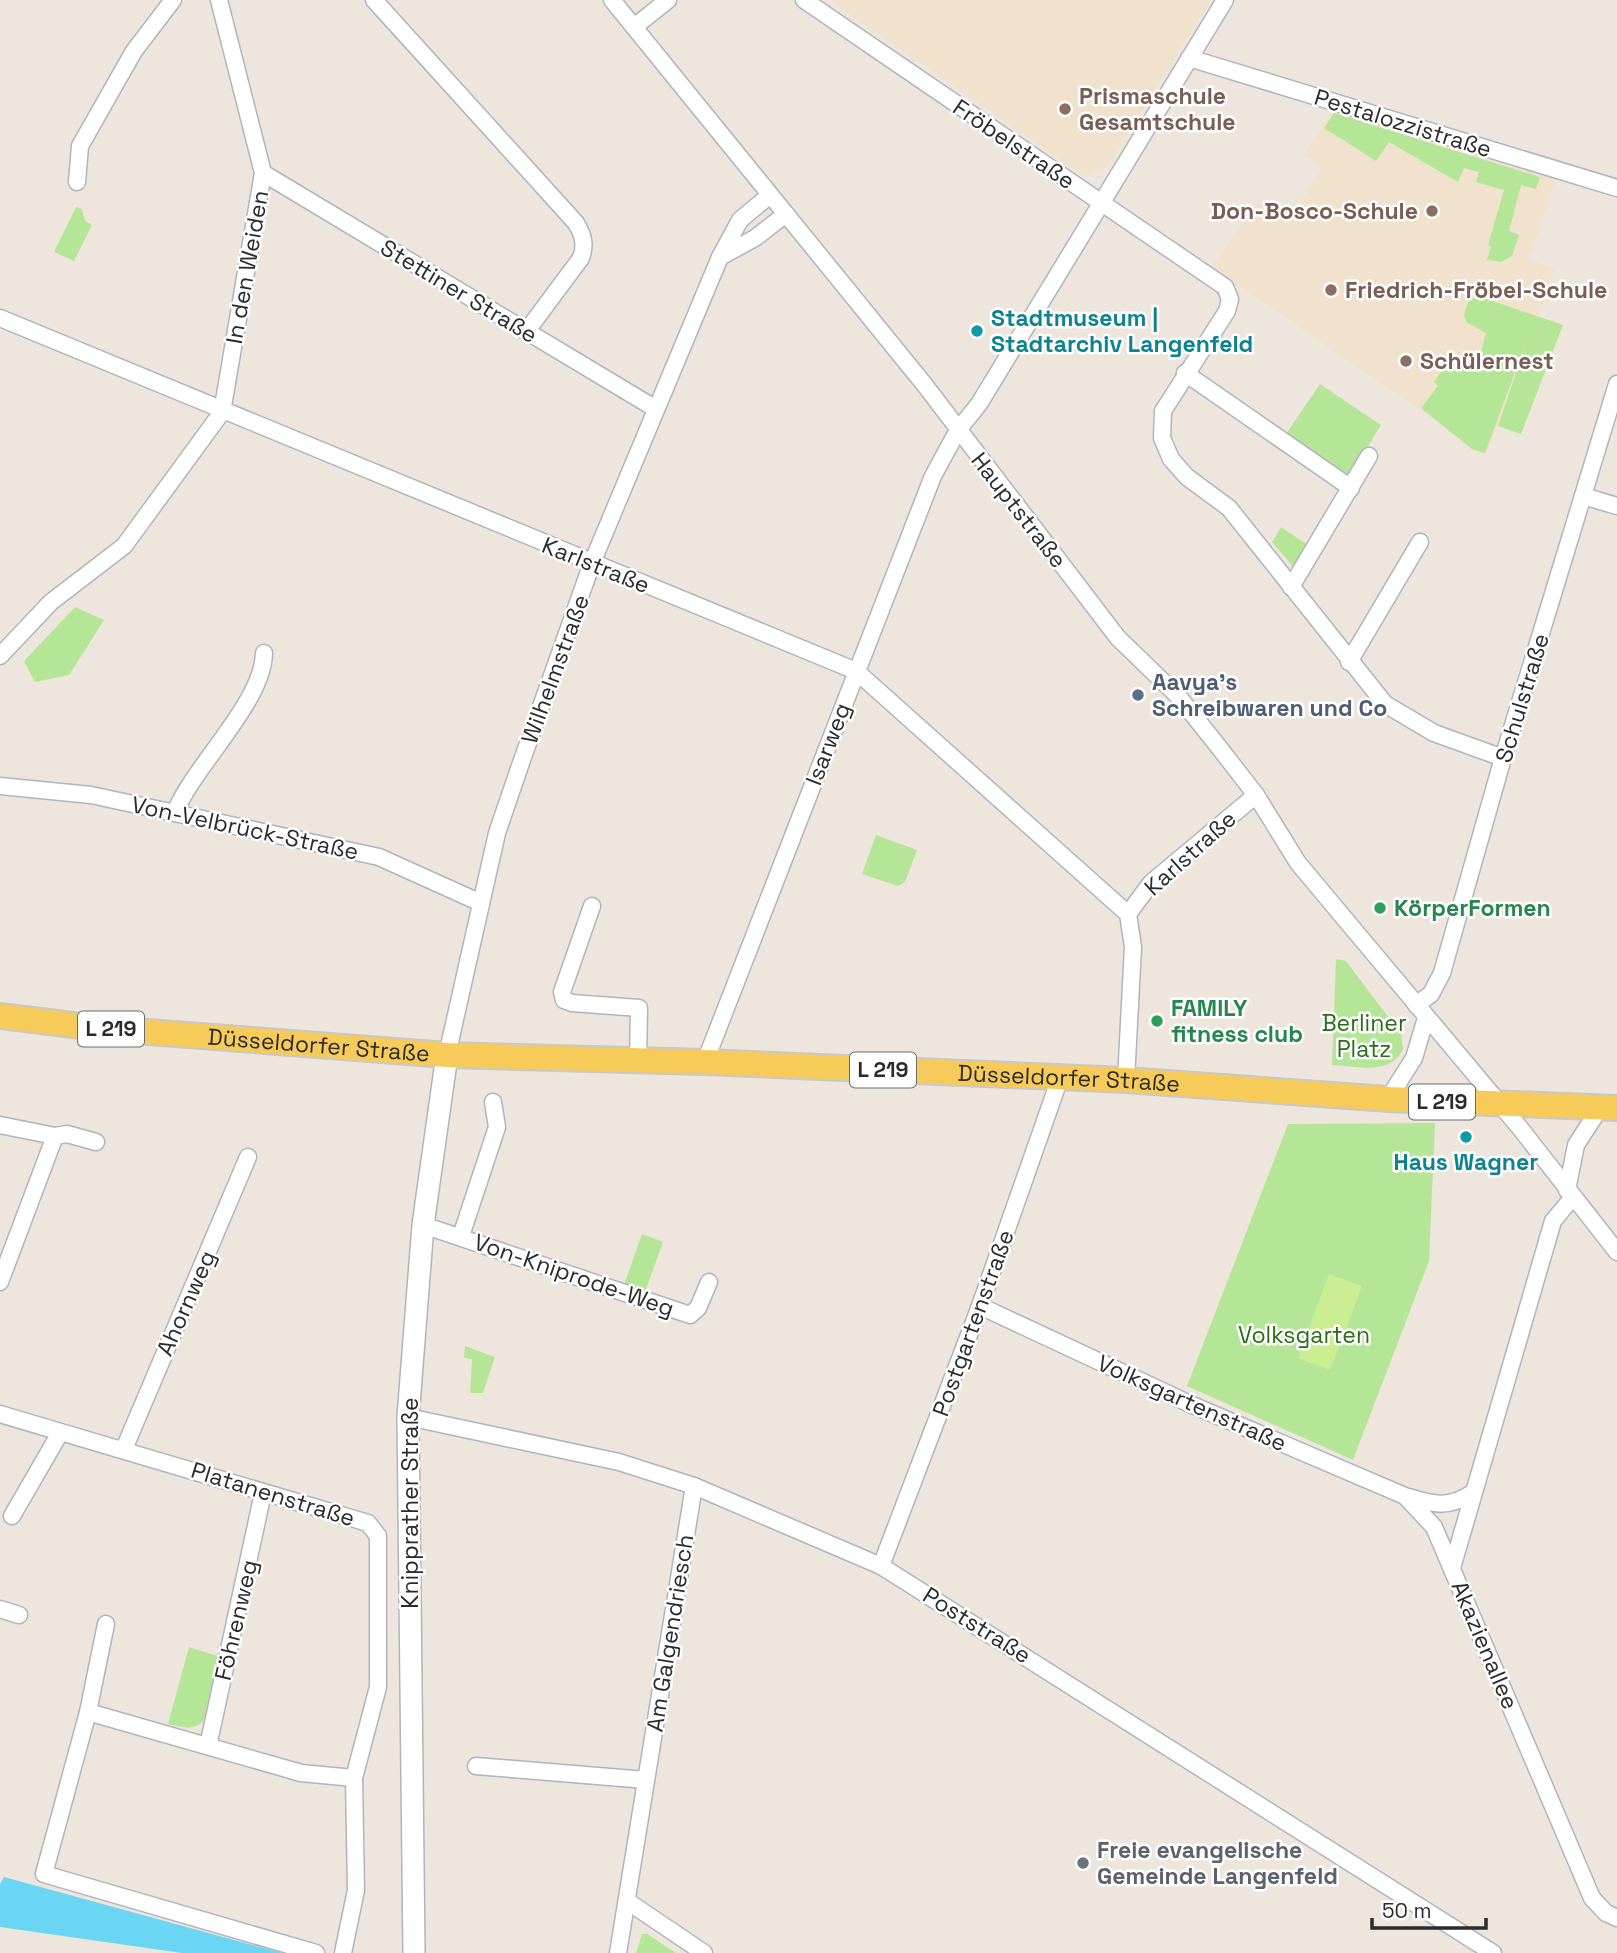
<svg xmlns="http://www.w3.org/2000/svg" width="1617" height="1953" font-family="'Space Grotesk',sans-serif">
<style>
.education{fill:#f0e2cc}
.green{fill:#b5e697}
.pitch{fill:#cbee92}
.water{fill:#6bd6f4}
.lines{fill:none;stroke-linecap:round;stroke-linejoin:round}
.minor-casing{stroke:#b1b4bf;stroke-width:19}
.secondary-casing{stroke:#b1b4bf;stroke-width:24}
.primary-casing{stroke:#c8c8c8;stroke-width:28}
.minor{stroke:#fff;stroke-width:16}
.secondary{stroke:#fff;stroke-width:21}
.primary{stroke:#f7cb59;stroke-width:24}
.education-dot{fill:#8d6e63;stroke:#fff;stroke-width:2.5}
.culture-dot{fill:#0f9aa8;stroke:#fff;stroke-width:2.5}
.service-dot{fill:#5c6f8a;stroke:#fff;stroke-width:2.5}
.leisure-dot{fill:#2e9e5b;stroke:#fff;stroke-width:2.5}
.worship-dot{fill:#6b7280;stroke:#fff;stroke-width:2.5}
.labels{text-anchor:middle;stroke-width:5;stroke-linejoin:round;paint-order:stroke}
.shield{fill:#fff;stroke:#6b6b6b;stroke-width:2}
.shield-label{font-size:21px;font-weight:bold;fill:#2b2b2b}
.education-label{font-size:23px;font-weight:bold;fill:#785e54;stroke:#fff;text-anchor:start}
.street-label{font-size:23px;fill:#2b2b2b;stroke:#fff}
.culture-label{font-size:23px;font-weight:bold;fill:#0d838f;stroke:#fff;text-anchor:start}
.service-label{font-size:23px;font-weight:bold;fill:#4e5e75;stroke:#fff;text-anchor:start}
.leisure-label{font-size:23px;font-weight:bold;fill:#27864d;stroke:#fff;text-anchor:start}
.park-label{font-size:23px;fill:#2c6c17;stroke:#fff}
.worship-label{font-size:23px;font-weight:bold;fill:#5b616d;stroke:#fff;text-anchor:start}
</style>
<rect width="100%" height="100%" fill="#eee6dd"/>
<g class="education">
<path d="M829 0H1211L1107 167 1084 176Z"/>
<path d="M1333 109 1556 178 1529 259 1554 269 1538 316 1563 325 1521 434 1498 426 1486 454 1472 450 1431 417 1211 267 1257 204 1297 208 1322 167 1304 155Z"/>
</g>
<g class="green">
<path d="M1334 113 1540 177 1536 189 1521 185 1509 231 1519 235 1512 256 1501 262 1487 260 1491 247 1488 245 1504 190 1476 182 1479 172 1464 168 1458 182 1389 142 1376 161 1324 128Z"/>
<path d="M76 207 82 209 85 221 92 225 74 261 54 252Z"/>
<path d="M1478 296 1563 325 1521 434 1498 426 1528 338 1485 453 1472 449 1421 408 1438 386 1434 382 1451 357 1477 365 1486 333 1466 322 1464 314 1469 300Z"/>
<path d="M1320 384 1381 425 1348 479 1286 434Z"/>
<path d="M1281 527 1308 545 1295 569 1272 542Z"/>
<path d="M75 607 104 620 69 675 35 682 24 661Z"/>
<path d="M876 835 917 850 905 882 898 886 862 874Z"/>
<path d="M1336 959 1346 961 1401 1034 1403 1049C1392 1076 1355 1066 1332 1065Z"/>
<path d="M1435 1123 1429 1261 1353 1460 1187 1386 1288 1124Z"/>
<path d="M642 1234 663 1242 645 1292 624 1285Z"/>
<path d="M465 1346 495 1357 483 1393H470L472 1359 464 1358Z"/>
<path d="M189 1647 221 1657 204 1720C193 1732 182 1727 168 1724Z"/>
<path d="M642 1934H647L676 1953H636Z"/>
</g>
<path class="pitch" d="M1329 1274 1362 1286 1330 1370 1298 1358Z"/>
<path class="water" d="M4 1877 282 1953H182L0 1927V1884Z"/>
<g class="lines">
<defs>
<g id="minor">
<path d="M374 0 576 223C583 235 586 244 581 258L526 332"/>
<path d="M612 0 924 384 1118 638 1178 696 1214 741 1256 795 1298 863 1520 1128 1617 1252"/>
<path d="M804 0 1225 287 1230 299 1227 311 1163 411 1162 438 1171 459 1187 477 1229 508 1385 704 1434 733 1503 758"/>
<path d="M634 27 668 0"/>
<path d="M1189 58 1617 188"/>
<path d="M263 173 656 409"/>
<path d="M77 182 80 146 134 51 173 0"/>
<path d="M720 257 755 238 786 214"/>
<path d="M0 318 856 671 1128 914 1133 947 1126 1080"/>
<path d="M1185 373 1351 488"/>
<path d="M1583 496 1617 506"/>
<path d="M1291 587 1369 456"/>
<path d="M0 656 51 602 124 546 222 412 263 173 219 0"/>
<path d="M1349 662 1420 542"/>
<path d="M0 786 91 795 379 857 481 903"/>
<path d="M175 812C196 763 263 702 264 653"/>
<path d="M592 906 562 992 564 1000 572 1003 639 1008 638 1060"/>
<path d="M1128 914 1151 883 1256 795"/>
<path d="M1416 1005 1431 994 1442 973 1503 758 1617 384"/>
<path d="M447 1055 497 833 522 760 592 563 720 257 740 220 770 195"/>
<path d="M705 1062 933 476 958 430 979 404 1225 0"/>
<path d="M1388 1099 1414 1058 1426 1018"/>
<path d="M0 1125 55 1136"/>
<path d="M1567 1190 1576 1145 1600 1108"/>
<path d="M423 1225 690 1315 698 1308 709 1282"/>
<path d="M461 1236 497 1127 493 1102"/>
<path d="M0 1282 55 1136 67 1134 96 1142"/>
<path d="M980 1306 1190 1404 1405 1496 1434 1527 1592 1898 1606 1913 1617 1918"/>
<path d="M0 1414 368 1523 378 1536V1687L354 1778 356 1890 343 1953"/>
<path d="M408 1417 619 1462 694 1486 881 1566 1493 1953"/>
<path d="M124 1449 248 1157"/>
<path d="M1409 1497C1434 1505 1450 1508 1472 1493"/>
<path d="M12 1516 60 1433"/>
<path d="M881 1566 980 1306 1060 1078"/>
<path d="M1452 1568 1553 1221 1573 1197"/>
<path d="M0 1609 19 1615"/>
<path d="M88 1712 106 1624"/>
<path d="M208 1746 263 1493"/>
<path d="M476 1766 646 1780"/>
<path d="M627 1901 704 1953"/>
<path d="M316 1953 44 1874 88 1712 301 1773 354 1778"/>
<path d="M618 1953 694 1486"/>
</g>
<path id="secondary" d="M414 1953 408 1417 423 1225 447 1055"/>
<g id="primary">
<path id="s1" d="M0 1016 97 1028 447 1055 705 1062 1126 1080 1388 1099 1617 1108"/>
</g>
</defs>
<use href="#minor" class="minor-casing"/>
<use href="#secondary" class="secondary-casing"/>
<use href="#primary" class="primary-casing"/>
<use href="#minor" class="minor"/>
<use href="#secondary" class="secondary"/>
<use href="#primary" class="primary"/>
</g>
<g class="education-dot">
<circle cx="1065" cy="109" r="7"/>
<circle cx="1432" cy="211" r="7"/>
<circle cx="1331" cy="290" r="7"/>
<circle cx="1406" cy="361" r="7"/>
</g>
<g class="culture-dot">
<circle cx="977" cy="331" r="7"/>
<circle cx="1466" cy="1137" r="7"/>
</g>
<circle class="service-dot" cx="1138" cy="695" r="7"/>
<g class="leisure-dot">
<circle cx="1380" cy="908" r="7"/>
<circle cx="1157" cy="1021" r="7"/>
</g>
<circle class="worship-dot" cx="1083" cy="1863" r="7"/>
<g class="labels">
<g class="shield">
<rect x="78" y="1011.5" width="66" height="35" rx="5"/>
<rect x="850" y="1052.5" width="66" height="35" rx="5"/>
<rect x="1409" y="1084.5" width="66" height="35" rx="5"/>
</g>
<g class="shield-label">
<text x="111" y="1036">L 219</text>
<text x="883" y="1077">L 219</text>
<text x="1442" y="1109">L 219</text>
</g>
<g class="education-label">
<text x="1079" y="104">Prismaschule<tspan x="1079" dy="26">Gesamtschule</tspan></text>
<text x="1418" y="219" text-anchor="end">Don-Bosco-Schule</text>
<text x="1345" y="298">Friedrich-Fröbel-Schule</text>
<text x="1420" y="369">Schülernest</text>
</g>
<g class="street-label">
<text transform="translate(1403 123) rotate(17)" y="8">Pestalozzistraße</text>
<text transform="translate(1014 144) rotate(34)" y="8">Fröbelstraße</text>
<text transform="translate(247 267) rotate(-80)" y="8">In den Weiden</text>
<text transform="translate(459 291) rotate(31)" y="8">Stettiner Straße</text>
<text transform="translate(1019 510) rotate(52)" y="8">Hauptstraße</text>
<text transform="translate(596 565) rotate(22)" y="8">Karlstraße</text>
<text transform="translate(555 669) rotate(-70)" y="8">Wilhelmstraße</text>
<text transform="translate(1522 698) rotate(-73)" y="8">Schulstraße</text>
<text transform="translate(828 744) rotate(-69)" y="8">Isarweg</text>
<text transform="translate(245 828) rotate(12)" y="8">Von-Velbrück-Straße</text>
<text transform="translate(1190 853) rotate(-42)" y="8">Karlstraße</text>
<text dy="8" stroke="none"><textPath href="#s1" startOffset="320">Düsseldorfer Straße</textPath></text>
<text dy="8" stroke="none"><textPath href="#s1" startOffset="1071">Düsseldorfer Straße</textPath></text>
<text transform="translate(574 1275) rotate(19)" y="8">Von-Kniprode-Weg</text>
<text transform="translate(186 1303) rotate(-66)" y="8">Ahornweg</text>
<text transform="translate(973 1323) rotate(-70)" y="8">Postgartenstraße</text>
<text transform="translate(1192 1403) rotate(24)" y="8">Volksgartenstraße</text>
<text transform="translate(273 1494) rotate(17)" y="8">Platanenstraße</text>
<text transform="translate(410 1503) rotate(-90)" y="8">Knipprather Straße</text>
<text transform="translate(236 1620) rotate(-77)" y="8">Föhrenweg</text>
<text transform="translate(977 1625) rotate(32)" y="8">Poststraße</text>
<text transform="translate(670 1633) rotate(-81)" y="8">Am Galgendriesch</text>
<text transform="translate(1485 1645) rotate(67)" y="8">Akazienallee</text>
</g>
<g class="culture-label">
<text x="991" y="326">Stadtmuseum |<tspan x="991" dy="26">Stadtarchiv Langenfeld</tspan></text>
<text x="1466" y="1170" text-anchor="middle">Haus Wagner</text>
</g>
<g class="service-label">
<text x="1152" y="690">Aavya's<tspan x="1152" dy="26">Schreibwaren und Co</tspan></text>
</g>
<g class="leisure-label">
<text x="1394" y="916">KörperFormen</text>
<text x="1171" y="1016">FAMILY<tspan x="1171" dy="26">fitness club</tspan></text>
</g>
<g class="park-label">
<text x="1364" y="1031">Berliner<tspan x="1364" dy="26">Platz</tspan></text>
<text x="1304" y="1343">Volksgarten</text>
</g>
<g class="worship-label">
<text x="1097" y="1858">Freie evangelische<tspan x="1097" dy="26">Gemeinde Langenfeld</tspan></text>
</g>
</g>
<path d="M1372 1918v10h114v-10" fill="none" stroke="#2b2b2b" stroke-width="3.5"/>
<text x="1382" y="1918" font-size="21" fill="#2b2b2b" stroke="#ffffff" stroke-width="5" paint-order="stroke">50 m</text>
</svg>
